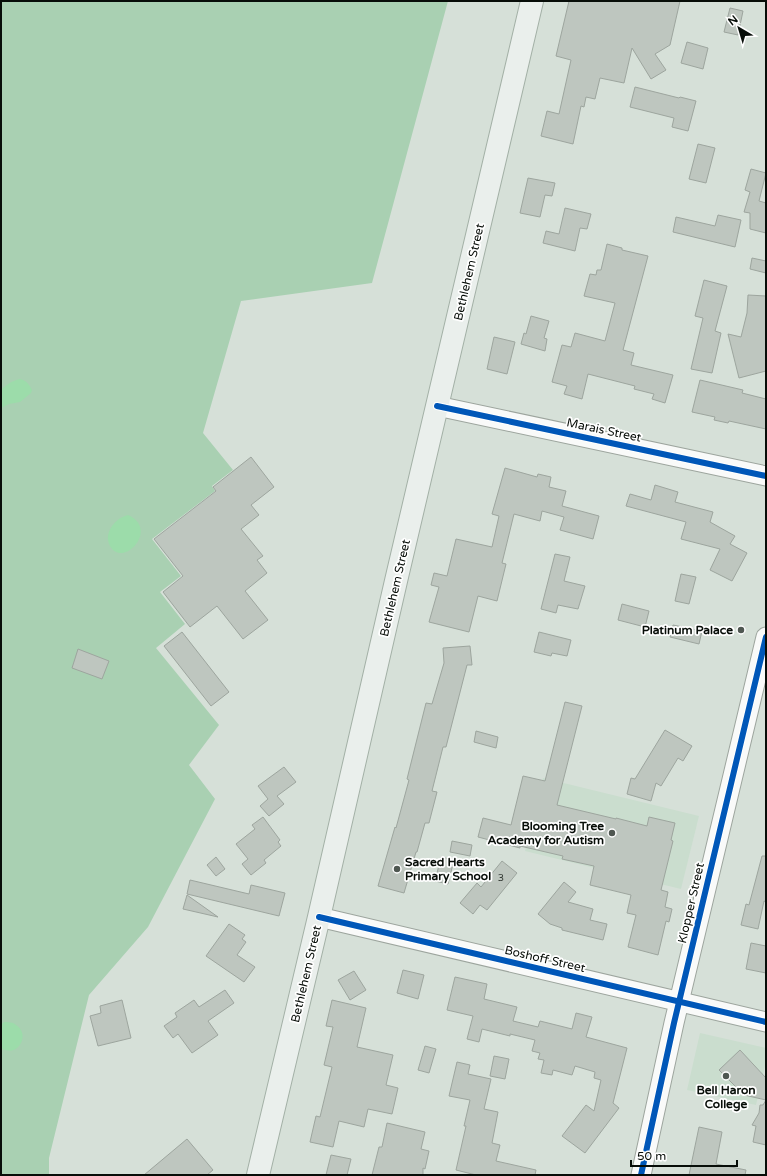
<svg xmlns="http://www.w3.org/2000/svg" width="767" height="1176" font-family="'Varela Round',sans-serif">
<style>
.built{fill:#caddce}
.green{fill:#a9d0b2}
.water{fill:#9cdcaa}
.building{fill:#bec6bf;stroke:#9da59e}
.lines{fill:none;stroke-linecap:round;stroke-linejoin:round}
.minor-casing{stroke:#9da59e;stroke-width:21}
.major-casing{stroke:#a3b0a6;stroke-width:24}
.minor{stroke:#f9faf9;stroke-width:19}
.major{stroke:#eaefec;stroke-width:22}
.cycleway-casing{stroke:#fff;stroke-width:8}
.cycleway{stroke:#0057b8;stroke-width:6}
.poi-dot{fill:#4f5751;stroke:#fff;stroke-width:1.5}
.labels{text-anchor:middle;stroke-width:3.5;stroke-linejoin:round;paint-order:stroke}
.number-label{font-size:10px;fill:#373d38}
.street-label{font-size:12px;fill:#070d08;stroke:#fff}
.poi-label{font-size:12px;font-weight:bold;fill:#070d08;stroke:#fff;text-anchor:end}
</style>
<rect width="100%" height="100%" fill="#d6e0d8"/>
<g class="built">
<path d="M543 778 699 816 681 889 525 851Z"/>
<path d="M700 1033 766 1048V1062L756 1105 687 1090Z"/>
</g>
<path class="green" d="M1 1H448L372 283 241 301 203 433 233 470 212 486 215 491 152 539 181 576 160 592 185 624 156 648 219 725 189 765 215 799 148 927 89 995 49 1158V1175H1Z"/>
<g class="water">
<path d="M20 379C27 381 29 384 32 390L31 393 20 402 9 404 1 408V390C7 384 12 381 20 379Z"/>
<path d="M128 515C160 529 123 569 110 546 103 533 115 518 128 515Z"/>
<path d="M4 1022C8 1022 13 1022 16 1025 31 1034 18 1059 1 1048V1025Z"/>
</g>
<g class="building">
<path d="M569 1H680L670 45 655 54 666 70 651 79 632 48 624 83 600 78 595 99 586 97 584 107 581 106 573 144 541 136 547 111 559 114 571 60 556 56Z"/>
<path d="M730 8 743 11 738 35 724 32Z"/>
<path d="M687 42 708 48 703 69 681 63Z"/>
<path d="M635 87 679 98 680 97 696 101 688 131 672 127 674 118 630 107Z"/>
<path d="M698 144 715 148 706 183 689 179Z"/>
<path d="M751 169 766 173 759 201 766 203V233L750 229V213L744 212 750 192 745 190Z"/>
<path d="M528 178 555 183 552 196 545 195 540 217 520 213Z"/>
<path d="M565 208 591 214 587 229 580 228 575 251 543 243 546 231 559 234Z"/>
<path d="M718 215 741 220 735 247 673 232 676 217 715 226Z"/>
<path d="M607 244 622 248V250L648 256 623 350 634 353 631 365 673 375 665 403 652 399 654 394 634 389 635 386 588 374 582 399 564 394 567 386 552 382 562 345 571 347 575 333 605 341 615 303 584 296 590 274 596 275 597 270H601Z"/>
<path d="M752 258 766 261V273L750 269Z"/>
<path d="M704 280 727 286 715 331 721 333 712 373 691 369 703 318 695 316Z"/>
<path d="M748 295 766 296V371L739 378 728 334 741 337 747 313Z"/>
<path d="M531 316 549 321 544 338 547 339 545 351 521 344 524 333 526 334Z"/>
<path d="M494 337 515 342 507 374 487 369Z"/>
<path d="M700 380 743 390 742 393 766 399V429L729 421 728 423 714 420 715 417 692 412Z"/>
<path d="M251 457 274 487 251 505 259 515 241 529 263 556 257 560 267 573 245 591 268 620 243 639 217 606 190 627 163 592 183 576 154 539 216 491 213 487Z"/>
<path d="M505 468 537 477 538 474 551 477 549 487 566 491 562 506 599 516 593 539 560 530 564 517 542 511 540 521 514 514 502 563 506 564 497 601 478 596 469 632 429 622 439 587 431 585 434 573 447 576 456 539 492 547 499 516 492 514Z"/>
<path d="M655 485 678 492 675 502 713 512 710 522 735 536 730 544 747 553 732 581 710 570 720 549 681 539 686 522 626 506 630 494 651 500Z"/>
<path d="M555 554 570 557 564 581 585 586 578 609 558 605 556 613 541 609Z"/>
<path d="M681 574 696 577 689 604 675 601Z"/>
<path d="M622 604 649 611 645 627 618 620Z"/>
<path d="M673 625 702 631 699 644 670 637Z"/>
<path d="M182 632 229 692 211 706 164 646Z"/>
<path d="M539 632 571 640 567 656 552 653 551 656 534 652Z"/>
<path d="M470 646 472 665H467L446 747H443L432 791 437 792 429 823H425L417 852H416L404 893 378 886 395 827 396 828 409 780 407 779 426 703 432 704 444 663 443 648Z"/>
<path d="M78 649 109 661 102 679 72 668Z"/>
<path d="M565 702 582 706 557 805 616 819V818L647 826 649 817 675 823 671 840 673 841 661 890 668 892 665 907 672 909 669 922 666 921 658 955 628 947 636 915 627 913 631 895 590 885 594 866 562 859 563 856 520 846V848L478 837 483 818 511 825 523 776 545 781Z"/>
<path d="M665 730 692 746 683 761 678 758 661 786 656 783 651 801 627 794 631 778 635 779Z"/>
<path d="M476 731 498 737 496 748 474 742Z"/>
<path d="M284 767 296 782 277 796 284 804 269 816 260 806 268 799 258 786Z"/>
<path d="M263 817 280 840 278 842 281 846 264 860 266 863 251 875 242 864 248 859 236 844 255 829 252 825Z"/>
<path d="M452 841 472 845 470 856 450 852Z"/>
<path d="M762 856H766V902L764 901 758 929 741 925 746 904 749 905Z"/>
<path d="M216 857 225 869 216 876 207 865Z"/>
<path d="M441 857 454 860 448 884 435 881Z"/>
<path d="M502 861 517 873 487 910 480 905 473 914 460 903 477 883 481 887Z"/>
<path d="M190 880 249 894 251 885 285 893 279 916 187 894Z"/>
<path d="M564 882 576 892 568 902 593 909 590 920 607 924 603 940 562 930V928L550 924 538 914Z"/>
<path d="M187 895 218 917 183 909Z"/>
<path d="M229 924 245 935 242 939 246 942 237 955 255 967 244 982 206 956Z"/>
<path d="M751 943 766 946V973L746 969Z"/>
<path d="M403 970 424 975 418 999 397 993Z"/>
<path d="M354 971 366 990 350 1000 338 980Z"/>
<path d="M455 977 487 984 484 999 517 1007 513 1021 538 1027 540 1021 572 1029 576 1013 592 1017 586 1037 627 1048 613 1103 619 1108 585 1153 562 1136 586 1105 594 1111 601 1080 594 1078 595 1072 575 1066 572 1075 553 1070 552 1075 541 1073 544 1060 538 1059 540 1053 532 1051 535 1040 510 1034V1036L482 1029 479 1042 467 1039 473 1016 447 1010Z"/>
<path d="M225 990 234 1003 208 1021 218 1035 192 1053 178 1034 173 1038 164 1026 177 1017 175 1013 194 1000 199 1007Z"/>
<path d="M122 1000 131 1038 98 1046 90 1016 101 1013 100 1006Z"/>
<path d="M332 1000 366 1008 357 1047 393 1055 386 1085 398 1088 392 1114 368 1109 364 1127 339 1121 333 1147 310 1142 316 1116 320 1117 332 1067 324 1065 333 1027 326 1026Z"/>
<path d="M425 1046 436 1049 429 1073 418 1070Z"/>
<path d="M740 1050 766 1078V1100L744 1095 719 1070Z"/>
<path d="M494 1056 509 1059 505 1079 490 1076Z"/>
<path d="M457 1062 470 1065 468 1074 491 1079 484 1109 498 1112 492 1143 500 1145 496 1161 536 1170 535 1175H476L456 1170 466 1126H464L470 1100 449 1096Z"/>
<path d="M766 1100V1145L753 1142 756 1126 752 1125 759 1113 760 1105H763Z"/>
<path d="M387 1123 425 1132 421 1149 429 1151 425 1169 423 1168V1175H372L379 1147H382Z"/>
<path d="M699 1127 722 1132 716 1164 746 1170 745 1175H689Z"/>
<path d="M187 1139 213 1170 207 1175H144Z"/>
<path d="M331 1155 351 1159 347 1175H326Z"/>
</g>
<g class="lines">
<defs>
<g id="minor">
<path d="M437 406 766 476"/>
<path d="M319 917 766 1022"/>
<path d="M641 1175 674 1023 766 637"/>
</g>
<path id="major" d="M258 1175 319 917 396 581 532 1"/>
</defs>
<use href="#minor" class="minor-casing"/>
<use href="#major" class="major-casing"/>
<use href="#minor" class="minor"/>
<use href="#major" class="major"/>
<defs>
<g id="cycleway">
<path d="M437 406 766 476"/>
<path d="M319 917 766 1022"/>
<path d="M641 1175 674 1023 766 637"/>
</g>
</defs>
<use href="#cycleway" class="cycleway-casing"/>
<use href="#cycleway" class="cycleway"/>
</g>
<g class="poi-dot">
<circle cx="741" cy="630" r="4"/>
<circle cx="612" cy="833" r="4"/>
<circle cx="397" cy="869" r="4"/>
<circle cx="726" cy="1076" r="4"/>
</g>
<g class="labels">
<g class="number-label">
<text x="501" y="881">3</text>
</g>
<g class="street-label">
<text transform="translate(469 272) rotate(-77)" y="4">Bethlehem Street</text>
<text transform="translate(604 430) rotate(12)" y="4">Marais Street</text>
<text transform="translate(395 588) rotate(-77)" y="4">Bethlehem Street</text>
<text transform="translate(691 903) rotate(-77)" y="4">Klopper Street</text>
<text transform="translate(545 959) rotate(13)" y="4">Boshoff Street</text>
<text transform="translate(306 974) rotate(-77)" y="4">Bethlehem Street</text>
</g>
<g class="poi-label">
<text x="733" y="634">Platinum Palace</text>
<text x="604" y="830">Blooming Tree<tspan x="604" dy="14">Academy for Autism</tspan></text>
<text x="405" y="866" text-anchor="start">Sacred Hearts<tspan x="405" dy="14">Primary School</tspan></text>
<text x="726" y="1094" text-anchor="middle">Bell Haron<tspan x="726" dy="14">College</tspan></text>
</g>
</g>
<rect width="767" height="1176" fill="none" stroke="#070d08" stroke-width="4"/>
<g transform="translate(739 28) rotate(322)" stroke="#ffffff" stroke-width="3" paint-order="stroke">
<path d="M0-3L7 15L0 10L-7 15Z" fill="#070d08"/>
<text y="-6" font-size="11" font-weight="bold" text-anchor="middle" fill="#070d08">N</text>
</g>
<path d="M631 1160v6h106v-6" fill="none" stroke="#070d08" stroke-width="2"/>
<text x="637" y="1160" font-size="12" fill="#070d08" stroke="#ffffff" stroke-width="3" paint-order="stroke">50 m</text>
</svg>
